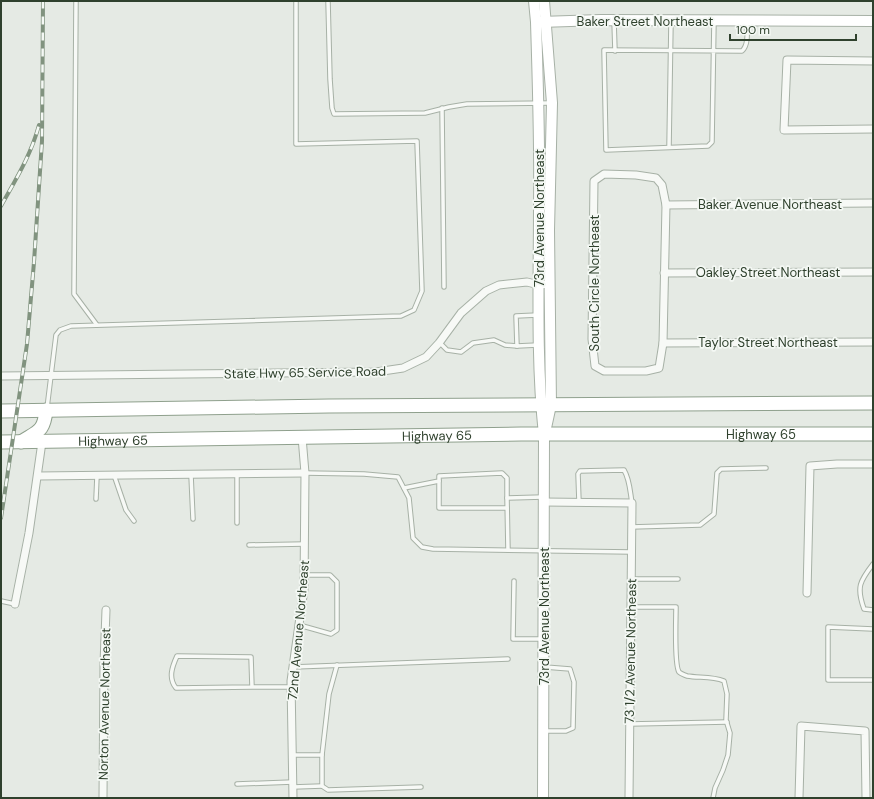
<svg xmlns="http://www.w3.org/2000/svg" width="874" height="799" font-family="'DM Sans',sans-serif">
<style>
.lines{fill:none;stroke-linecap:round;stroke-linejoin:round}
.lane-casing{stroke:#a7b1a6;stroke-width:5.5}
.street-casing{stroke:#a7b1a6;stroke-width:9}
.secondary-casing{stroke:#a7b1a6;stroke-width:12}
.highway-casing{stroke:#8fa08d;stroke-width:15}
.lane{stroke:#f7f9f6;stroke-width:3.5}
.street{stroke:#f7f9f6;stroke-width:7}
.secondary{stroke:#fff;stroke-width:10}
.highway{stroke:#fff;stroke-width:13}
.rail-casing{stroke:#81937f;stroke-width:4}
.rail{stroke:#f4f8f4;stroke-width:2.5;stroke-dasharray:8;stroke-linecap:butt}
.labels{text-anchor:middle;stroke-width:3.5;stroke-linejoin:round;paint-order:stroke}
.street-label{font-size:13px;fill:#2f412d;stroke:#f4f8f4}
</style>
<rect width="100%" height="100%" fill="#e5eae4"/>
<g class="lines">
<defs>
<g id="lane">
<path d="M76 1 74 294 97 325"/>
<path d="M328 1 330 79 332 108 334 114 425 113 449 107 467 104 551 103"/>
<path d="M614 21 615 51"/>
<path d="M714 21 712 142 708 146 606 150 604 50 742 51C749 45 747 30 747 21"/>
<path d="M442 108 444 287"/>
<path d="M669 147 671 22"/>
<path d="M440 343 447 350 461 352 473 343 494 340 505 345 517 346"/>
<path d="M538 345 517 346 516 316 538 315"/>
<path d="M47 408 56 335 60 330 71 326 401 316 414 310 422 291 417 141 296 144V1"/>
<path d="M305 473 364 474 398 477 409 498 413 538 422 547 433 549 631 552"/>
<path d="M237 474V523"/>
<path d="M114 475 126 510 134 521"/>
<path d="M191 475 193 519"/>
<path d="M439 481V508H507"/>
<path d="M404 488 439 481V476L502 473 507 478V498"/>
<path d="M96 499 97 476"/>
<path d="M579 502 578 474 580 471 624 470C630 480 630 492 632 503"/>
<path d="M631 527 700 525 714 514 717 473 721 469 766 468"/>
<path d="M249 545 304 544"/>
<path d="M508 550 507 498 543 497"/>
<path d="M873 564C860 581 856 587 864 609L873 610"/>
<path d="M632 579H678"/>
<path d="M514 581 513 639H543"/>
<path d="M1 601 15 604"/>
<path d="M632 607H676C676 619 674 664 679 672 681 674 685 675 687 676 699 678 712 676 724 681L727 694 726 720 730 733 728 755 723 770 715 788 713 798"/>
<path d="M299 625 331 634 337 630V582L330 575H304"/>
<path d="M873 629 828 627V680H873"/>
<path d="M293 667 508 659"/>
<path d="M252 687 176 688C168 678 172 667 177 656L251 657 252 687H291"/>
<path d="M630 724 727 722"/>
<path d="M545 731H566L573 728 574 682 570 669 545 667"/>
<path d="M292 755H322L329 694 337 665"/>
<path d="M322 755V786L328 790 421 787"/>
<path d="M237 784 293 782"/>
<path d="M293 787 322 786"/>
</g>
<g id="street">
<path d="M873 61 787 60 784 130 873 129"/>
<path d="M604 174 636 175 656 178 662 185 666 205 663 343 659 368 646 371H604L595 366 592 339 594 181Z"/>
<path d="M666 205 873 203"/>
<path d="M664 273 873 272"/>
<path d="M663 343 873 342"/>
<path d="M1 376 376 372 403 368 426 357 439 343 461 313 486 291 499 285 527 282 539 285 550 284"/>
<path d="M38 476 305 473"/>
<path d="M544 502 632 503 629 798"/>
<path d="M807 593 810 466 837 464H873"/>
<path d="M15 604 29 533 42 442"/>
<path d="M103 798 104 664 106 610"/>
<path d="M293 798 291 681 304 589 305 473 302 437"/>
<path d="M799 798 801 726 865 731 866 798"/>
</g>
<g id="secondary">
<path d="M534 1 536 22C538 84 540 146 539 207 539 282 536 360 544 435L543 798"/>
<path d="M544 1 552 103 549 230 551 405 546 428"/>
<path d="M540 22 601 20 873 21"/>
</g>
<g id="highway">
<path d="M1 411 329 406 873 403"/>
<path id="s1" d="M1 442 521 434H873"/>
<path d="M21 442C38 431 44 432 46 410"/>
</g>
</defs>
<use href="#lane" class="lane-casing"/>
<use href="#street" class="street-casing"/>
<use href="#secondary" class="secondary-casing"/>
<use href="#highway" class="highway-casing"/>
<use href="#lane" class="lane"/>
<use href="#street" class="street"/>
<use href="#secondary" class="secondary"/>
<use href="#highway" class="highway"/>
<defs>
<g id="rail">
<path d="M1 206C16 179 31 155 39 125"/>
<path d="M1 518 27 344 34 262 42 141 43 1"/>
</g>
</defs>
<use href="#rail" class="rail-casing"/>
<use href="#rail" class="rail"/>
</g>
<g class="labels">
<g class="street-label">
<text x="645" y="26">Baker Street Northeast</text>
<text x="770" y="209">Baker Avenue Northeast</text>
<text transform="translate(539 218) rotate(-90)" y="5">73rd Avenue Northeast</text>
<text x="768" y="277">Oakley Street Northeast</text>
<text transform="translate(594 283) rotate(-90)" y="5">South Circle Northeast</text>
<text x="768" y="347">Taylor Street Northeast</text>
<text transform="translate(305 372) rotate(-1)" y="5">State Hwy 65 Service Road</text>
<text dy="5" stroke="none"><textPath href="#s1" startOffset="760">Highway 65</textPath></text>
<text dy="5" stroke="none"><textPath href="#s1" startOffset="436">Highway 65</textPath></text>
<text dy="5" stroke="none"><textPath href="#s1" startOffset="112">Highway 65</textPath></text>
<text transform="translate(544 616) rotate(-90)" y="5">73rd Avenue Northeast</text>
<text transform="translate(298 630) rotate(-85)" y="5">72nd Avenue Northeast</text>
<text transform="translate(630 651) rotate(-89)" y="5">73 1/2 Avenue Northeast</text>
<text transform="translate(104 704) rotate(-89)" y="5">Norton Avenue Northeast</text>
</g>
</g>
<rect width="874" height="799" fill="none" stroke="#2f412d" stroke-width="4"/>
<path d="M730 34v6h126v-6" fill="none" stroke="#2f412d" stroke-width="2"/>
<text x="736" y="34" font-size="12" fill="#2f412d" stroke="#f4f8f4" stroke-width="3" paint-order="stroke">100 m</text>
</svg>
